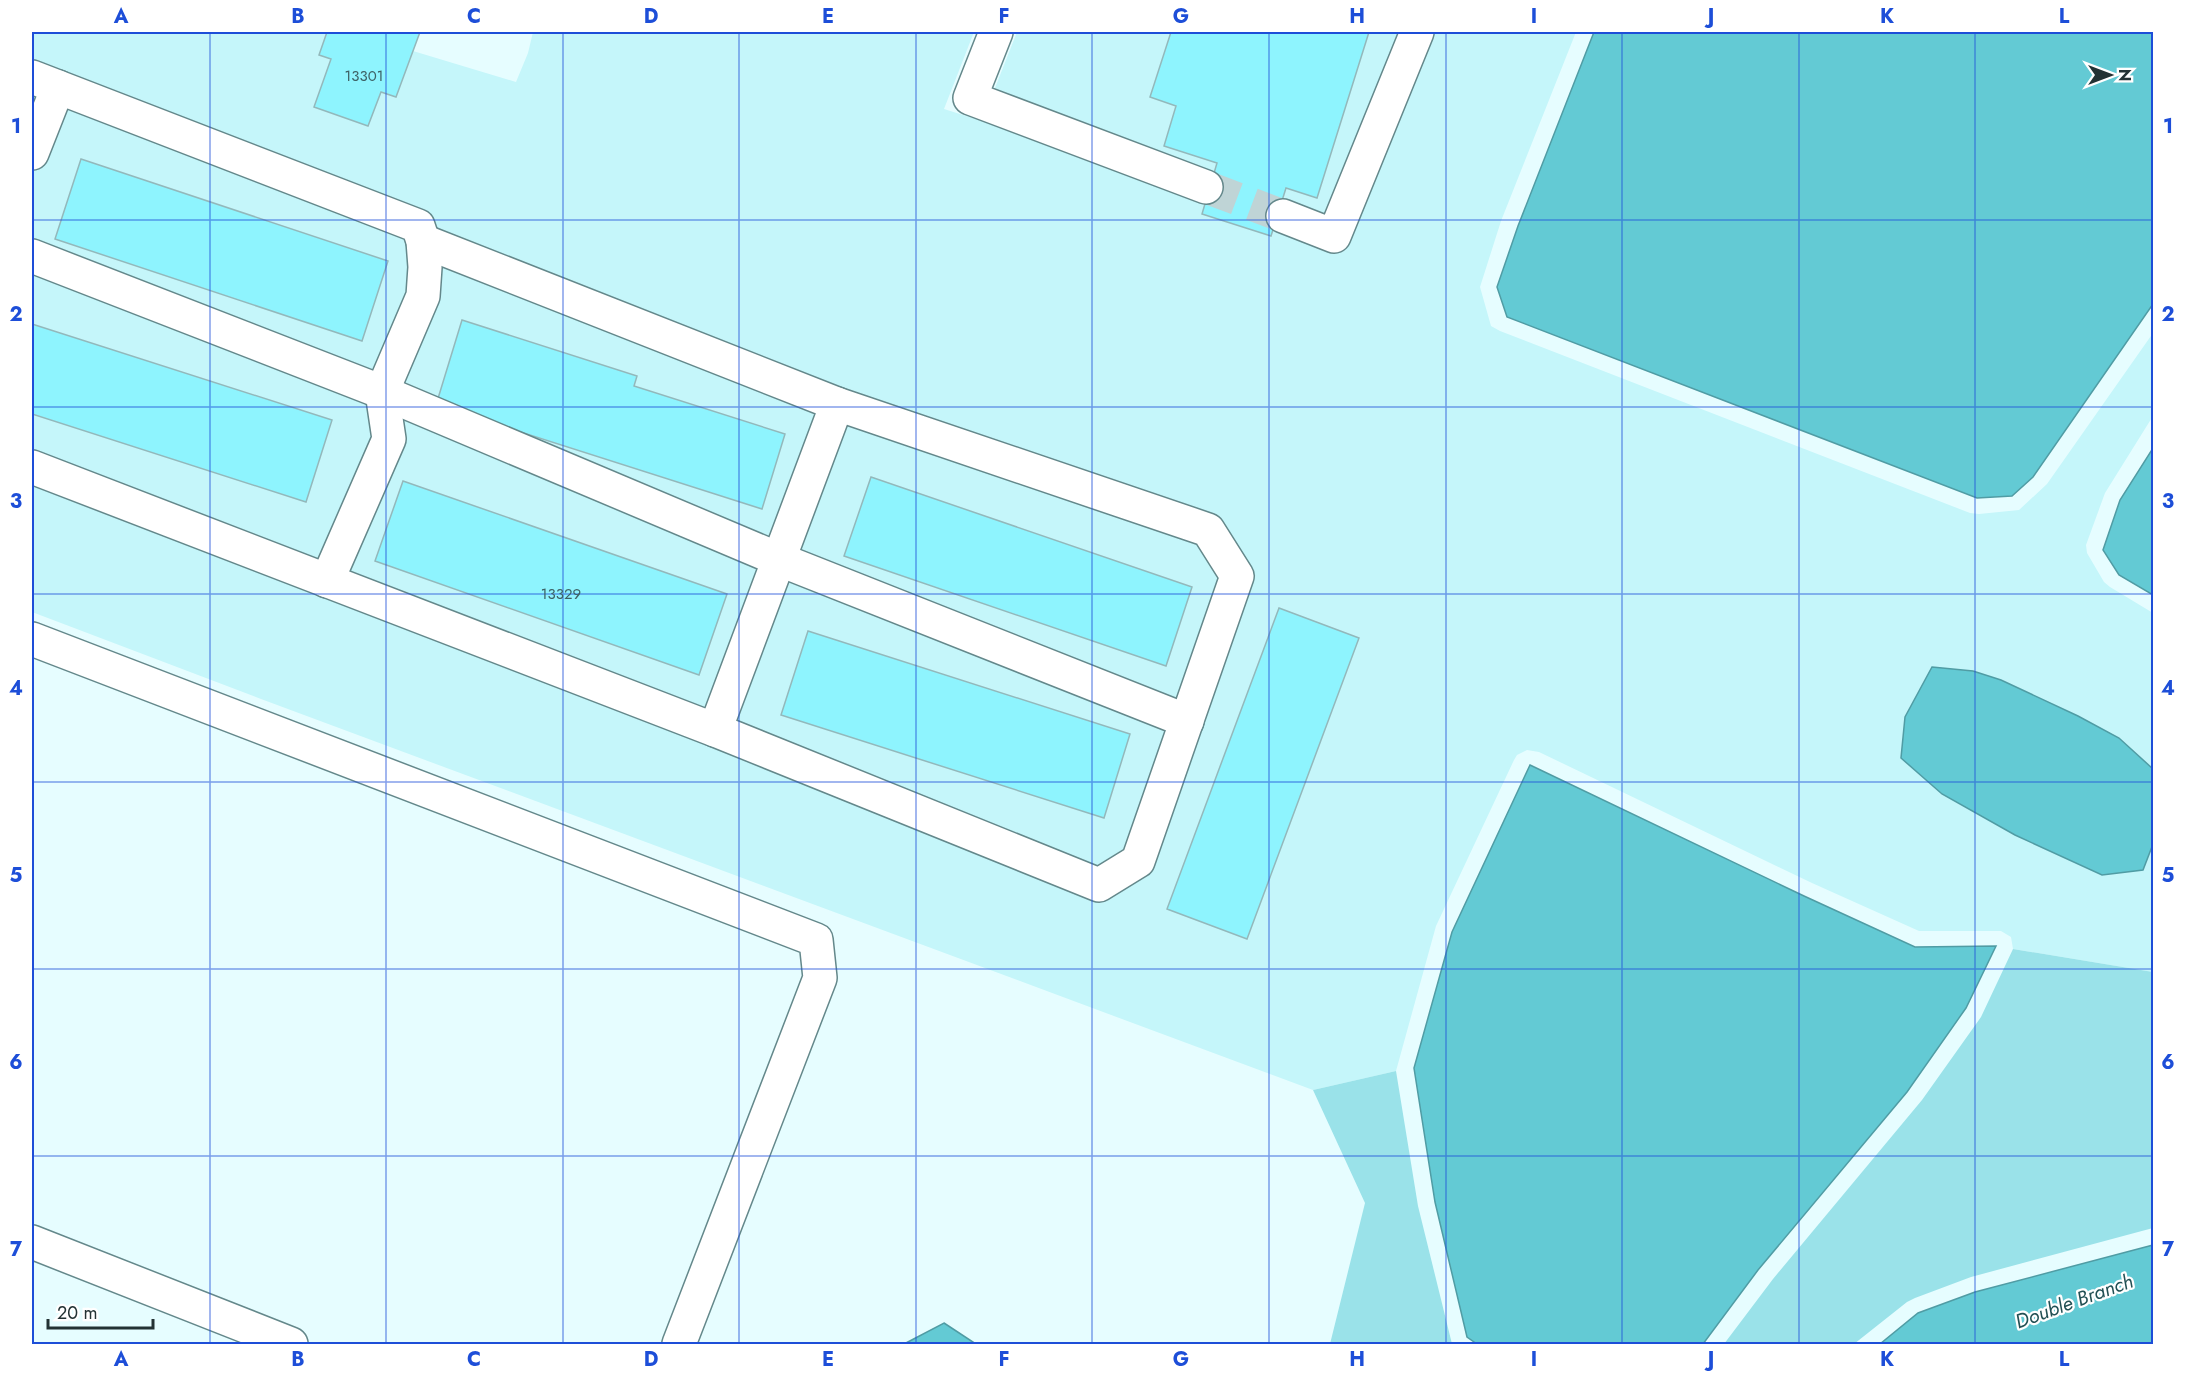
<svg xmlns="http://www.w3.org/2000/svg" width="2185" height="1376" font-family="Jost,sans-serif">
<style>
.built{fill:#c5f6fa}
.green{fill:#9ae2e9}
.water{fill:#63cad4;stroke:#509ca4;stroke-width:1.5}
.building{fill:#8ef4fe;stroke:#93b8bb;stroke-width:1.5}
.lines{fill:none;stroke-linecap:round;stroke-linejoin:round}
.minor-tunnel{stroke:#bfd4d6;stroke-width:33;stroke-dasharray:33 16;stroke-linecap:butt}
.minor-casing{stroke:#64888b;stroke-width:36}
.minor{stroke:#fff;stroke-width:33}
.grid{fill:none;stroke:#1d4ed8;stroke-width:1.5;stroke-opacity:0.55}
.labels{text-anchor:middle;stroke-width:4.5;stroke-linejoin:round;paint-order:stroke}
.number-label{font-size:15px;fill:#3e6266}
.water-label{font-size:20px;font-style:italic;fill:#225054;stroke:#fff}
.neatline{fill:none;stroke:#1d4ed8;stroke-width:2}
.grid-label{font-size:20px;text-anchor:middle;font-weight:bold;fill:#1d4ed8}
</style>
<rect width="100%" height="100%" fill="#e6fdff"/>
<path class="built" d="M32 32H350L516 82 528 53 533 32H974L944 109 982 121 1017 32H1576L1501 221 1480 287 1491 326 1500 331 1970 513 1979 514 2019 510 2047 484 2153 333V416L2105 493 2086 545 2087 553 2104 582 2110 587 2153 613V769L2119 738 2078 716 2001 680 1973 671 1901 758 1942 794 2015 835 2102 875 2142 870 2153 844V972L2013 949 2011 937 2001 931H1919L1812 883 1539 752 1527 750 1517 755 1514 760 1436 926 1396 1071 1313 1090 261 699 32 612Z"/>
<g class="green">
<path d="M2013 949 2153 972V1228L1971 1277 1915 1298 1907 1302 1854 1344H1724L1773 1279 1922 1100 1981 1017Z"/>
<path d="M1396 1071 1418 1206 1452 1344H1330L1365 1203 1313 1090Z"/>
</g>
<g class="water">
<path d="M1594 32H2153V304L2033 477 2012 496 1977 498 1507 317 1497 287 1518 226Z"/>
<path d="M2153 448V595L2119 575 2103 550 2120 500Z"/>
<path d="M1932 667 1973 671 2001 680 2078 716 2119 738 2153 769V844L2143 870 2102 875 2015 835 1942 794 1901 758 1905 717Z"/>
<path d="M1530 765 1804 896 1915 947 1996 946 1966 1008 1907 1092 1758 1270 1703 1344H1477L1467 1337 1435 1202 1414 1068 1452 932Z"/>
<path d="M2153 1245V1344H1880L1918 1313 1975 1292Z"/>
<path d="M944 1323 976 1344H904Z"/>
</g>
<g class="building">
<path d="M327 32H420L396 97 381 92 368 126 314 107 331 59 319 55Z"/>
<path d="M1171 32H1369L1317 198 1286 188 1271 236 1202 214 1217 163 1164 146 1176 106 1150 97Z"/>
<path d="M81 159 388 261 362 341 55 239Z"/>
<path d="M462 320 637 376 634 386 785 434 762 509 436 405Z"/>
<path d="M32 324 332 420 306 502 32 414Z"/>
<path d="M871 477 1192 587 1166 666 844 556Z"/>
<path d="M403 481 727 594 699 675 375 561Z"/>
<path d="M1279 608 1359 638 1247 939 1167 909Z"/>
<path d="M808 631 1130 734 1104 818 781 715Z"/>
</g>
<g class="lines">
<path class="minor-tunnel" d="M1206 187 1283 216"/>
<defs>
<g id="minor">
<path d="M996 32 970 98 1206 187"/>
<path d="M32 77 418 226 423 241 425 267 423 296 382 392 389 439 327 581"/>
<path d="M32 153 58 87"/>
<path d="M1283 216 1334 236 1417 32"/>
<path d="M32 256 382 392 778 559 1187 721"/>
<path d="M32 467 715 730 837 404 423 241"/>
<path d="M32 639 816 940 820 978 679 1344"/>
<path d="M715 730 1099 885 1138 861 1237 576 1208 530 837 404"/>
<path d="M32 1242 291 1344"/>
</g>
</defs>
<use href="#minor" class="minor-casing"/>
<use href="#minor" class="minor"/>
</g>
<path class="grid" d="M210 32V1344M386 32V1344M563 32V1344M739 32V1344M916 32V1344M1092 32V1344M1269 32V1344M1446 32V1344M1622 32V1344M1799 32V1344M1975 32V1344M32 220H2154M32 407H2154M32 594H2154M32 782H2154M32 969H2154M32 1156H2154"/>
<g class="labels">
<g class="number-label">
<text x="364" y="81">13301</text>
<text x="561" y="599">13329</text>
</g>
<g class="water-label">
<text transform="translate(2074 1301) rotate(-20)" y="7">Double Branch</text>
</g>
</g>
<rect width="2185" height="1376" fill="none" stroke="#ffffff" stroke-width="66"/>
<g transform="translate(2110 75) rotate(90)" stroke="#ffffff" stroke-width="4.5" paint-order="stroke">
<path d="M0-4.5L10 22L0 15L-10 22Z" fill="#233234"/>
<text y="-9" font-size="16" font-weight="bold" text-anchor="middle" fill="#233234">N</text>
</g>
<path d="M48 1319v9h105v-9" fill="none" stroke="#233234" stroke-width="3"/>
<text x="57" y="1319" font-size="18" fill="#233234" stroke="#ffffff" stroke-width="4.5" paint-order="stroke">20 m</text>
<rect x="33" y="33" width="2119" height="1310" class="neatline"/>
<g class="grid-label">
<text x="121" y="23">A</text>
<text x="298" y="23">B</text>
<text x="474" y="23">C</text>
<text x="651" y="23">D</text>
<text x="828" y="23">E</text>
<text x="1004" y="23">F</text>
<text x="1181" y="23">G</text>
<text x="1357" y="23">H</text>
<text x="1534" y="23">I</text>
<text x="1711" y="23">J</text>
<text x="1887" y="23">K</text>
<text x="2064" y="23">L</text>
<text x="16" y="133">1</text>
<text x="2168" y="133">1</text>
<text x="16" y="321">2</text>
<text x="2168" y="321">2</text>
<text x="16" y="508">3</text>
<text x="2168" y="508">3</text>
<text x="16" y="695">4</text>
<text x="2168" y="695">4</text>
<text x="16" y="882">5</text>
<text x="2168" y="882">5</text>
<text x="16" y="1069">6</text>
<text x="2168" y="1069">6</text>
<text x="16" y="1256">7</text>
<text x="2168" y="1256">7</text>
<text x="121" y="1366">A</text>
<text x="298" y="1366">B</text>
<text x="474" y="1366">C</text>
<text x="651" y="1366">D</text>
<text x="828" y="1366">E</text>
<text x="1004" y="1366">F</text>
<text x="1181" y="1366">G</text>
<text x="1357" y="1366">H</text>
<text x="1534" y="1366">I</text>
<text x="1711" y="1366">J</text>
<text x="1887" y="1366">K</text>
<text x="2064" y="1366">L</text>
</g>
</svg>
